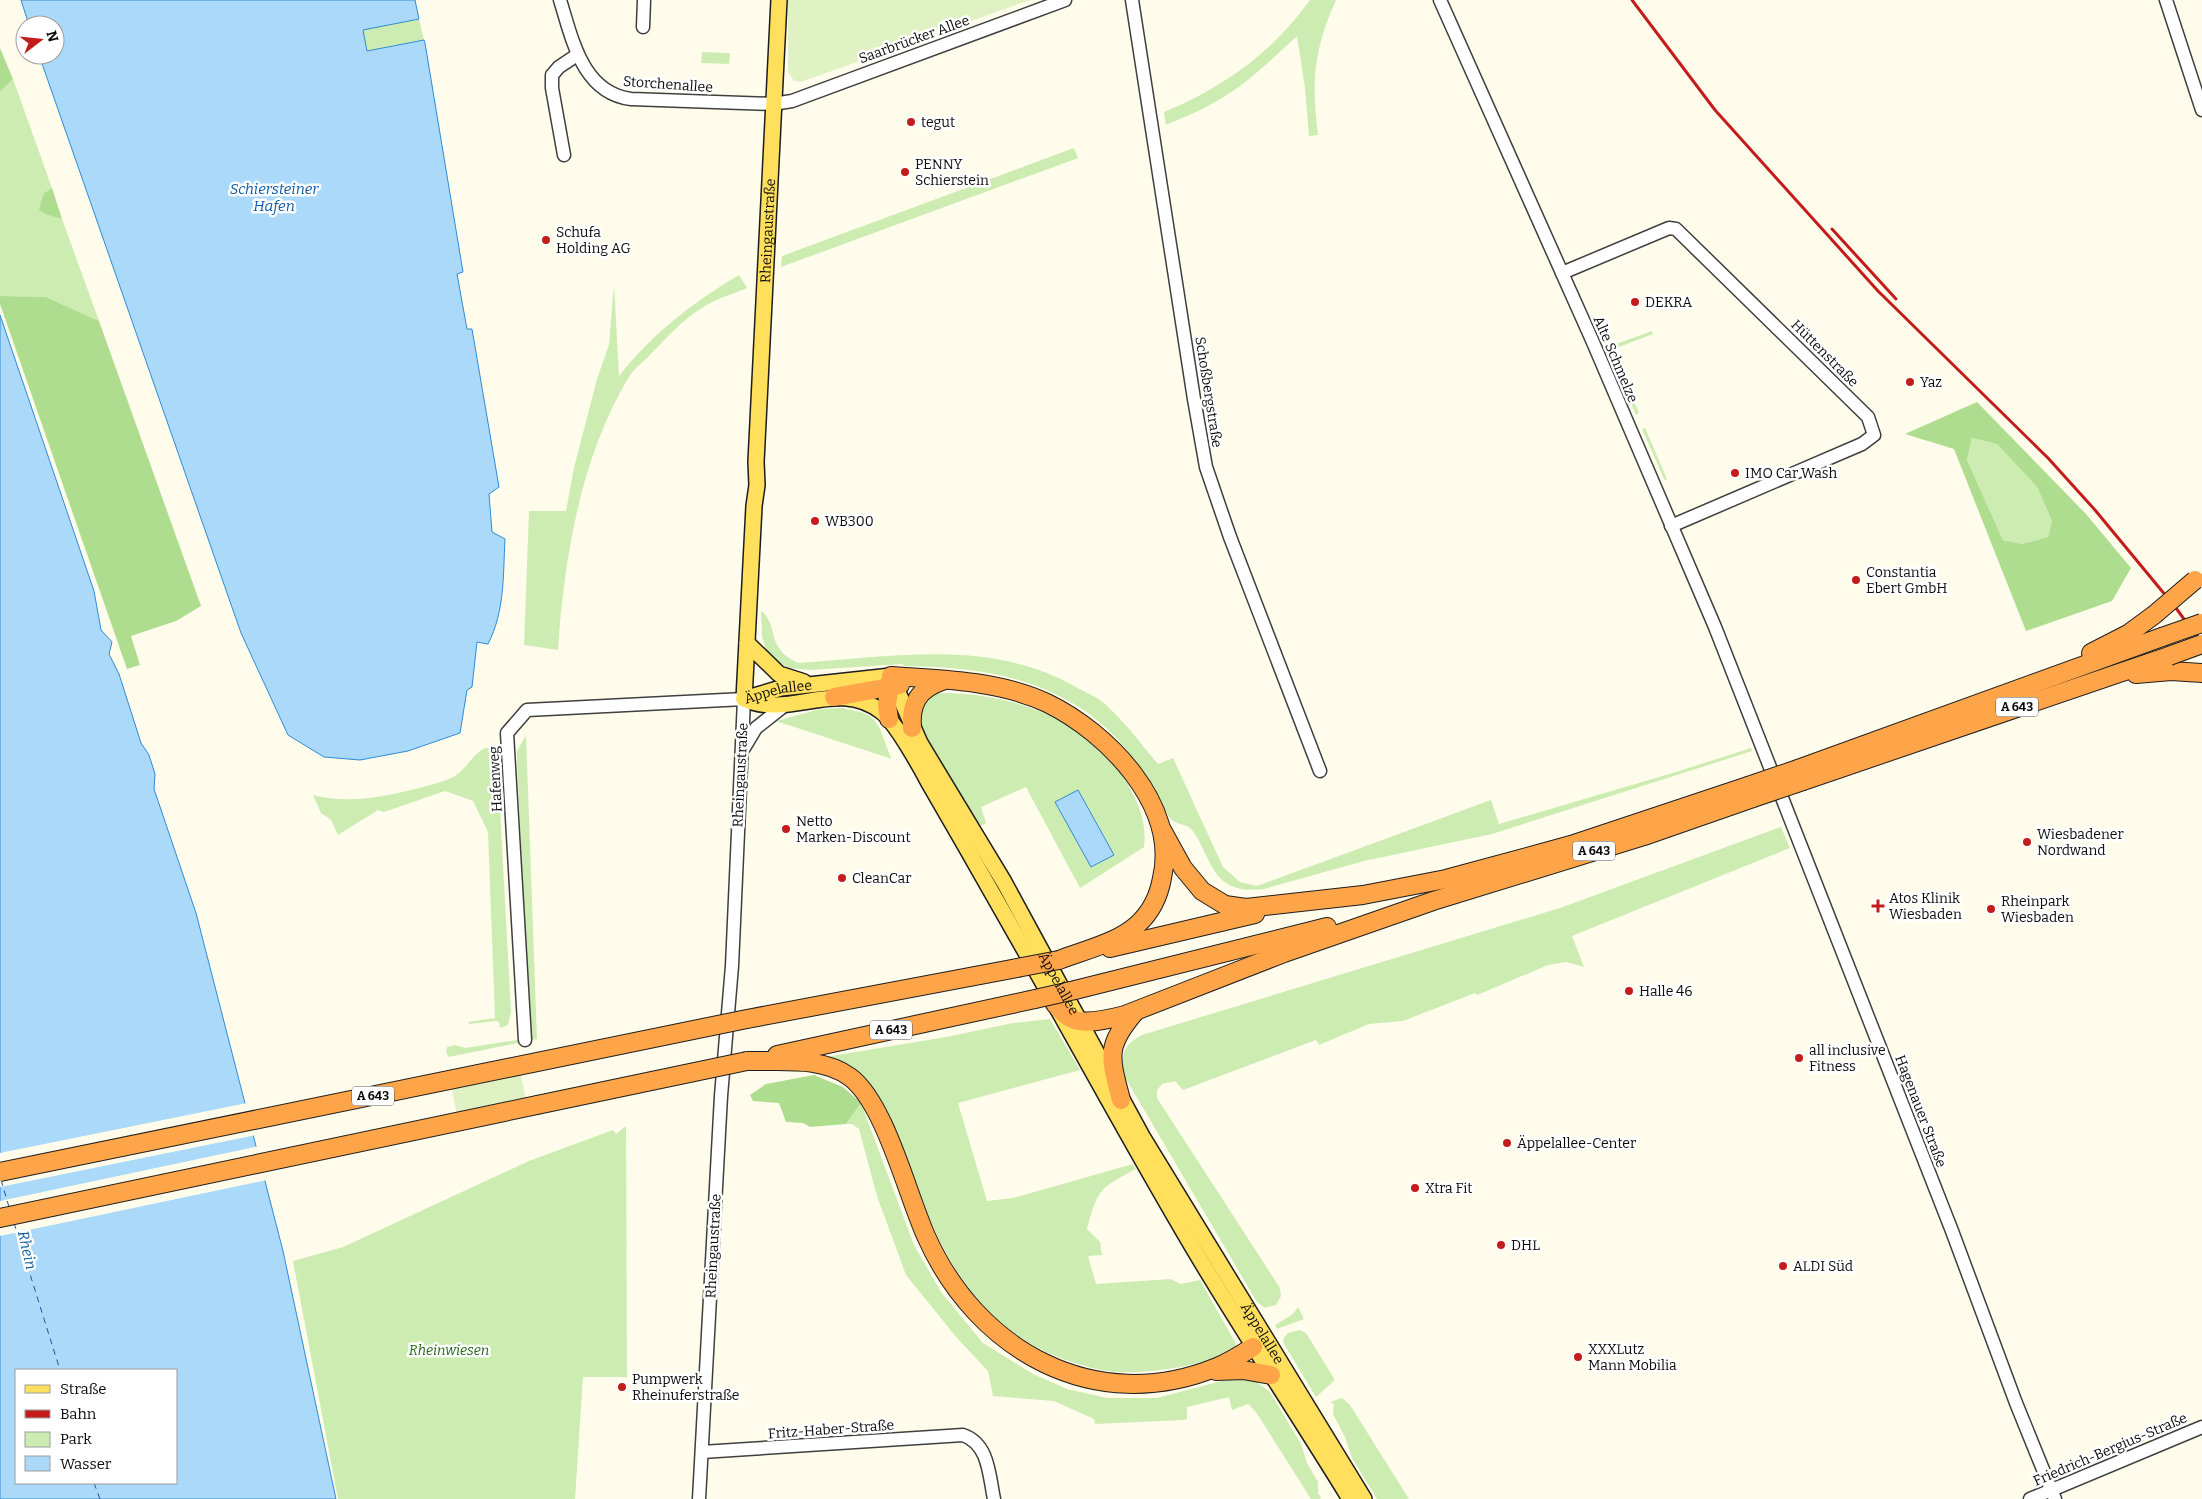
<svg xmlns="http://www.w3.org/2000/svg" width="2202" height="1499" font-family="Bitter,serif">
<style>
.green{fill:#cdecb2}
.forest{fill:#afdd90;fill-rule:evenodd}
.pitch{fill:#e0f2c4}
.water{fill:#abd9fa;stroke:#2e8bd6;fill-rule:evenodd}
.pier{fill:#fffceb}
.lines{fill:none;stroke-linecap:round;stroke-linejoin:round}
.ferry{stroke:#0e5ba5;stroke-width:1;stroke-dasharray:6 5;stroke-linecap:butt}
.minor-casing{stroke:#3f3f3f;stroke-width:15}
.major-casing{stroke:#1d1d1d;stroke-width:18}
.highway-casing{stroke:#1d1d1d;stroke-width:20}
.minor{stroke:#fff;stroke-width:12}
.major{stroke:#ffdf5b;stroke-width:15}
.highway{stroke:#fea54a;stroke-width:18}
.rail{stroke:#c41c1b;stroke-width:3}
.highway-bridge-casing{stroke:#1d1d1d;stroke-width:20;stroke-linecap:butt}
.highway-bridge{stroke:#fea54a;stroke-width:18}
.poi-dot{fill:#c41c1b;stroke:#fff;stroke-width:2}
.labels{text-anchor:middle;stroke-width:5;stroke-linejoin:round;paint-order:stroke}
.shield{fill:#fff;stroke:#555;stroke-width:1}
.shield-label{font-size:12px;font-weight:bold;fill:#0c0c0c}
.street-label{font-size:14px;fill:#0c0c0c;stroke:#fff}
.poi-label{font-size:14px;fill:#0c0c0c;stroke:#fff;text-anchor:start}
.park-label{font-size:14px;font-style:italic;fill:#256718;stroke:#fff}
.water-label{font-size:15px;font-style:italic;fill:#0e5ba5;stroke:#fff}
</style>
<rect width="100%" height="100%" fill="#fffceb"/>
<g class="green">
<path d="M1310 0H1336C1314 50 1311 80 1318 135L1309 136 1305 88 1297 36C1271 60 1246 85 1215 102 1200 111 1182 118 1166 125L1164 112C1223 88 1273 52 1310 0Z"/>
<path d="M419 19 424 40 367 51 362 30Z"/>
<path d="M702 52 730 53 729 64 701 63Z"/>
<path d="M13 79 52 188 44 193 48 215 62 219 99 321 46 297 0 296V92Z"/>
<path d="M1074 148 1078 158 781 267 782 256Z"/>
<path d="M739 275 747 288C733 294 718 298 705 306 683 319 666 338 649 356 643 362 635 368 630 375 581 455 564 558 558 650L524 645 529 511H566L574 468 597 379 609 345 614 284 619 376C655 331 690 305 739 275Z"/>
<path d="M1652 331 1653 334 1611 350 1639 413 1636 415 1608 347Z"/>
<path d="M1645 428 1667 479 1665 481 1642 429Z"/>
<path d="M1972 438 1997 444 2037 487 2052 521 2048 537 2022 544 2003 540 1967 460Z"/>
<path d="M761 611C780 626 764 647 798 663 892 657 990 638 1076 687 1085 692 1097 697 1105 704 1125 722 1141 744 1158 764L1173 758 1223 867 1240 882 1257 886 1491 800 1499 824 1676 772 1751 748 1752 751 1492 834 1364 861 1264 889C1248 891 1233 890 1221 879 1210 869 1202 842 1192 830 1188 824 1177 825 1172 820 1165 813 1161 799 1155 790 1136 759 1113 729 1082 709 1027 673 968 667 904 666L903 664 810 670 789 668 771 657 766 649 762 636Z"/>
<path d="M938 693C1010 692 1088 719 1127 783 1139 804 1147 823 1144 847L1080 888 1026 787 981 807 986 823 981 826 958 794 921 731 918 711 929 696Z"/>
<path d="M842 708C850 710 859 711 866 714 882 721 884 745 892 759L776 721 820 709Z"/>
<path d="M526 735 537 1039 449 1057 446 1052 447 1047 455 1045 465 1048 530 1038 517 761V751Z"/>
<path d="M485 748H494L497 753 511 1012 508 1025 500 1028 499 1022 496 1021 469 1024 468 1022 495 1018 488 832 473 801 445 791 384 812 378 810 338 835 331 820 321 813 313 795C349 804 384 797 419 788 429 785 441 783 451 778 466 771 471 755 485 748Z"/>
<path d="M1781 827 1790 848 1572 936 1584 967 1566 962 1548 965 1477 995 1475 993 1403 1021 1369 1024 1319 1045 1316 1040 1183 1090 1175 1081 1162 1084 1157 1090V1098L1280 1288 1281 1296 1276 1305 1265 1308 1257 1302 1126 1079C1119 1058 1122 1045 1142 1035L1560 908Z"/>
<path d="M1050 1019 1080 1070 958 1103 987 1201 1013 1198 1133 1164 1136 1169C1099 1189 1099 1187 1087 1229L1100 1242 1102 1255 1088 1256 1096 1284 1170 1279 1181 1284 1200 1280 1235 1342 1237 1348C1210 1365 1158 1372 1127 1372 1109 1373 1092 1368 1075 1363 998 1340 954 1280 925 1208 911 1174 895 1115 872 1087 859 1072 842 1065 825 1057L946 1037 1013 1023Z"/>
<path d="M861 1103 914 1245 941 1292 983 1343 1033 1374 1067 1389 1107 1398H1157L1233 1378 1242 1377 1254 1380 1270 1392 1301 1444 1307 1463 1318 1482V1494L1321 1496 1320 1499H1311L1256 1412 1248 1404 1232 1410 1229 1397 1187 1407V1419L1183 1420 1095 1424 1094 1419 1054 1401 993 1396 988 1371 957 1338 906 1275 877 1196 859 1129 852 1124H846Z"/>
<path d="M626 1126 627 1377H583L575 1499H338L293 1261 343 1247 529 1161 613 1130 616 1134Z"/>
<path d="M1298 1307 1304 1319 1277 1329 1275 1325 1293 1314Z"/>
<path d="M1300 1330 1306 1333 1335 1380 1316 1397 1284 1344 1283 1339 1288 1333Z"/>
<path d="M1342 1398 1350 1405 1409 1499H1377L1352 1458 1345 1437 1333 1414 1334 1404 1330 1402Z"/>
</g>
<g class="forest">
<path d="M0 48 13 79 0 92Z"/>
<path d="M52 188 62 219 48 215 39 210 44 193Z"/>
<path d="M0 296 46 297 99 321 201 606 176 621 131 636 140 665 127 669 0 304Z"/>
<path d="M1977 402 2086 514 2131 568 2112 601 2026 631 1954 449 1905 434ZM1972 438 1997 444 2037 487 2052 521 2048 537 2022 544 2003 540 1967 460Z"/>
<path d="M814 1075 843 1087 861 1103 846 1124 810 1127 803 1123 786 1122 779 1103 753 1101 750 1095 766 1084Z"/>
</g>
<g class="pitch">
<path d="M788 0H1030L801 82 794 81 788 72Z"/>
<path d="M517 1057 529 1114 460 1129 448 1072Z"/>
</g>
<g class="water">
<path d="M21 0H415L419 19 363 30 367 51 424 40 425 43 463 272 457 274 467 329H472L499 487 489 494 492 532 505 539C503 575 505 611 488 644L477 642 472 687 467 690 460 733 408 751 360 760 324 757 288 735 241 633 39 55H55V25H29Z"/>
<path d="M0 315 94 591 101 630 112 642 109 654 119 674 141 743 149 755 155 774 154 789 196 913 283 1251 336 1499H0ZM16 1370H176V1483H16Z"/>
<path d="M1078 790 1114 855 1091 867 1055 802Z"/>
</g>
<g class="pier">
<path d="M247 1103 256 1135 0 1187V1153Z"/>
<path d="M259 1146 267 1180 0 1236V1201Z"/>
</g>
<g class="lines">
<g class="ferry">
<path d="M1 1180 9 1207"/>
<path d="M14 1223 60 1370"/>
<path d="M94 1483 100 1499"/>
</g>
<defs>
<g id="minor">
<path d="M560 0C572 38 582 93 631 99L773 104 792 101 1065 0"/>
<path d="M1132 0 1194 399 1206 467 1230 537 1320 771"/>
<path d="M1440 0 1592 340 1715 627 1952 1231 2016 1403 2055 1499"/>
<path d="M2166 0 2202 110"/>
<path d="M643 27 644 0"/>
<path d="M564 155 552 88V75L559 67 577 55"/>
<path d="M1562 273 1669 228 1676 229 1868 417 1874 435 1862 444 1671 526"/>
<path d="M744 748 756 728 785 705"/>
<path d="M525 1040 507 733 527 710 744 699 732 966 721 1096 699 1499"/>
<path d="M702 1452 963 1435C989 1444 989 1475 994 1499"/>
<path d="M2030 1499 2202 1427"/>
</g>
<g id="major">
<path d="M747 643 779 674 804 682"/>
<path id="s1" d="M744 699 781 688 891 676 920 743 1004 882 1143 1138 1364 1499"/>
<path d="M744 699C791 720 837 677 882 712 896 723 920 766 929 783 961 838 993 894 1024 949 1080 1048 1134 1148 1192 1246 1243 1332 1298 1414 1350 1499"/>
<path id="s2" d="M744 699 754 506 757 485 756 462 779 0"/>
</g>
<g id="highway">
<path d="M2091 653 2128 634 2154 615"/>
<path d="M2136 674 2171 671 2202 673"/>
<path d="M834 697 900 685"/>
<path d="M889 719 887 705 891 676C941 679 1001 681 1047 703 1107 732 1179 805 1162 878 1159 895 1151 912 1138 924 1117 943 1085 950 1059 960"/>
<path d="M912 728C910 704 918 689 942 681"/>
<path d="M1798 769 2162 637"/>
<path d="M1803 781 2169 656"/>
<path d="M1162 830 1183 868 1202 891 1225 905 1246 908 1363 895 1446 879 1571 845 1748 786"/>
<path d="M1110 948 1255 914"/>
<path d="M1075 990 1327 927"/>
<path d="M1055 1004C1060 1009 1064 1015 1070 1018 1084 1026 1110 1019 1125 1015L1284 953 1433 901 1644 836 1753 798"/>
<path d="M747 1019 1017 968"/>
<path d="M777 1055 1035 999"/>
<path d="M747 1061C781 1062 821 1056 850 1077 885 1103 907 1194 926 1236 977 1351 1095 1417 1217 1367 1230 1362 1242 1354 1253 1347"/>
<path d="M1121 1100C1110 1057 1105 1047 1135 1012"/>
<path d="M0 1218 537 1105"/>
<path d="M1216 1371 1243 1370 1271 1375"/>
</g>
</defs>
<use href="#minor" class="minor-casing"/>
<use href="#major" class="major-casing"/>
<use href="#highway" class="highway-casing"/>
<use href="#minor" class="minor"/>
<use href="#major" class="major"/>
<use href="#highway" class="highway"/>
<g class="rail">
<path d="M1632 0 1715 110 1878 291 2048 458 2095 510 2176 608 2202 644"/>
<path d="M1832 229 1896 299"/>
</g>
<defs>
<g id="highway-bridge">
<path d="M2154 615 2195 580"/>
<path d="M2162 637 2202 623"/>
<path d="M2169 656 2202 644"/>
<path d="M1748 786 1798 769"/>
<path d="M1753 798 1803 781"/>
<path d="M1017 968 1059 960"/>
<path d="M1035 999 1075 990"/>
<path d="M537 1105 747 1061"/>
<path d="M0 1172 747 1019"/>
</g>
</defs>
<use href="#highway-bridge" class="highway-bridge-casing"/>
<use href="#highway-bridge" class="highway-bridge"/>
</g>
<g class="poi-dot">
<circle cx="911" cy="122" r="5"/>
<circle cx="905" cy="172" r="5"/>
<circle cx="546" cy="240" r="5"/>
<circle cx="1635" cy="302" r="5"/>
<circle cx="1910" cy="382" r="5"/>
<circle cx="1735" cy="473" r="5"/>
<circle cx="815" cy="521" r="5"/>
<circle cx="1856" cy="580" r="5"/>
<circle cx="786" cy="829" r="5"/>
<circle cx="2027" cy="842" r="5"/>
<circle cx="842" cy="878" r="5"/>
<path d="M1875.5 898.5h5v5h5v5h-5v5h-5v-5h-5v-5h5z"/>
<circle cx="1991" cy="909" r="5"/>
<circle cx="1629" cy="991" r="5"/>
<circle cx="1799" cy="1058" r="5"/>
<circle cx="1507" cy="1143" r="5"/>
<circle cx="1415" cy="1188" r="5"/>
<circle cx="1501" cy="1245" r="5"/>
<circle cx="1783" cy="1266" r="5"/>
<circle cx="1578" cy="1357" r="5"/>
<circle cx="622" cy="1387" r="5"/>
</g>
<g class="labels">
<g class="shield">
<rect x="1996" y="697.5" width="42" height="19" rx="4"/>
<rect x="1573" y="841.5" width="42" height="19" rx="4"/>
<rect x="870" y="1020.5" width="42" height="19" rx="4"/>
<rect x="352" y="1086.5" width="42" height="19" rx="4"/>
</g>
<g class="shield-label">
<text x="2017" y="711">A 643</text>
<text x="1594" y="855">A 643</text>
<text x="891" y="1034">A 643</text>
<text x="373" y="1100">A 643</text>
</g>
<g class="street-label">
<text transform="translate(914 39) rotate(-20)" y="5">Saarbrücker Allee</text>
<text transform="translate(668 84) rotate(4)" y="5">Storchenallee</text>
<text dy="5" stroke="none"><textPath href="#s2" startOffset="469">Rheingaustraße</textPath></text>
<text transform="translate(1825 353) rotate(45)" y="5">Hüttenstraße</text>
<text transform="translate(1616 359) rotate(67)" y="5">Alte Schmelze</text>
<text transform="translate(1209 392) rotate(81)" y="5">Schoßbergstraße</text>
<text dy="5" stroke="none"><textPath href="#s1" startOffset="35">Äppelallee</textPath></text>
<text transform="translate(740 775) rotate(-87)" y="5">Rheingaustraße</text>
<text transform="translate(495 779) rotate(-93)" y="5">Hafenweg</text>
<text dy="5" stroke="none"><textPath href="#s1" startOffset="500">Äppelallee</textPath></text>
<text transform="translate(1921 1111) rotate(69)" y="5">Hagenauer Straße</text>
<text transform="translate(713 1246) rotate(-87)" y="5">Rheingaustraße</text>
<text dy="5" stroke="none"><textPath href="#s1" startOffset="905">Äppelallee</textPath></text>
<text transform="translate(831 1429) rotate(-4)" y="5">Fritz-Haber-Straße</text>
<text transform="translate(2110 1449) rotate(-23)" y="5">Friedrich-Bergius-Straße</text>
</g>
<g class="poi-label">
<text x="921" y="127">tegut</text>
<text x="915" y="169">PENNY<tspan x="915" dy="16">Schierstein</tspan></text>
<text x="556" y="237">Schufa<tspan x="556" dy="16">Holding AG</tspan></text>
<text x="1645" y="307">DEKRA</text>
<text x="1920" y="387">Yaz</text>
<text x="1745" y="478">IMO Car Wash</text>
<text x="825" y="526">WB300</text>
<text x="1866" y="577">Constantia<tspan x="1866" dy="16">Ebert GmbH</tspan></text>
<text x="796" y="826">Netto<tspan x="796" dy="16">Marken-Discount</tspan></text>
<text x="2037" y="839">Wiesbadener<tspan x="2037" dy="16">Nordwand</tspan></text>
<text x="852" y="883">CleanCar</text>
<text x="1889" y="903">Atos Klinik<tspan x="1889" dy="16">Wiesbaden</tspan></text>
<text x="2001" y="906">Rheinpark<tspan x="2001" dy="16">Wiesbaden</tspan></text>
<text x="1639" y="996">Halle 46</text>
<text x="1809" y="1055">all inclusive<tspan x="1809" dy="16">Fitness</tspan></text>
<text x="1517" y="1148">Äppelallee-Center</text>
<text x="1425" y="1193">Xtra Fit</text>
<text x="1511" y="1250">DHL</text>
<text x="1793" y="1271">ALDI Süd</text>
<text x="1588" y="1354">XXXLutz<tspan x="1588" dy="16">Mann Mobilia</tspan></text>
<text x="632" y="1384">Pumpwerk<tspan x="632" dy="16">Rheinuferstraße</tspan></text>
</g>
<g class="park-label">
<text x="449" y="1355">Rheinwiesen</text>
</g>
<g class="water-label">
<text x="274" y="194">Schiersteiner<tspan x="274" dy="17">Hafen</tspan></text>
<text transform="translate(27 1250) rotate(77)" y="5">Rhein</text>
</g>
</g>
<rect x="15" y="1369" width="162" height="115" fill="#ffffff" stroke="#9e9e9e"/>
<rect x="25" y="1385" width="25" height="8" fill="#ffdf5b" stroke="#9e9e9e"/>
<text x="60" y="1394" font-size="15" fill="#0c0c0c">Straße</text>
<rect x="25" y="1410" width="25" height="8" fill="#c41c1b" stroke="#9e9e9e"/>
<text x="60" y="1419" font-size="15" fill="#0c0c0c">Bahn</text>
<rect x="25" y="1432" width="25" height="15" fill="#cdecb2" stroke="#9e9e9e"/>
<text x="60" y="1444" font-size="15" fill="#0c0c0c">Park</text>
<rect x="25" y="1456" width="25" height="15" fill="#abd9fa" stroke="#9e9e9e"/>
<text x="60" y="1469" font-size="15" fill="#0c0c0c">Wasser</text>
<g transform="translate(40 40) rotate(74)"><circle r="24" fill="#ffffff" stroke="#9e9e9e"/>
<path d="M0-4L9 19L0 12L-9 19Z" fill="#c41c1b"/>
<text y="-8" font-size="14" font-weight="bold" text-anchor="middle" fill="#0c0c0c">N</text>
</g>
</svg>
